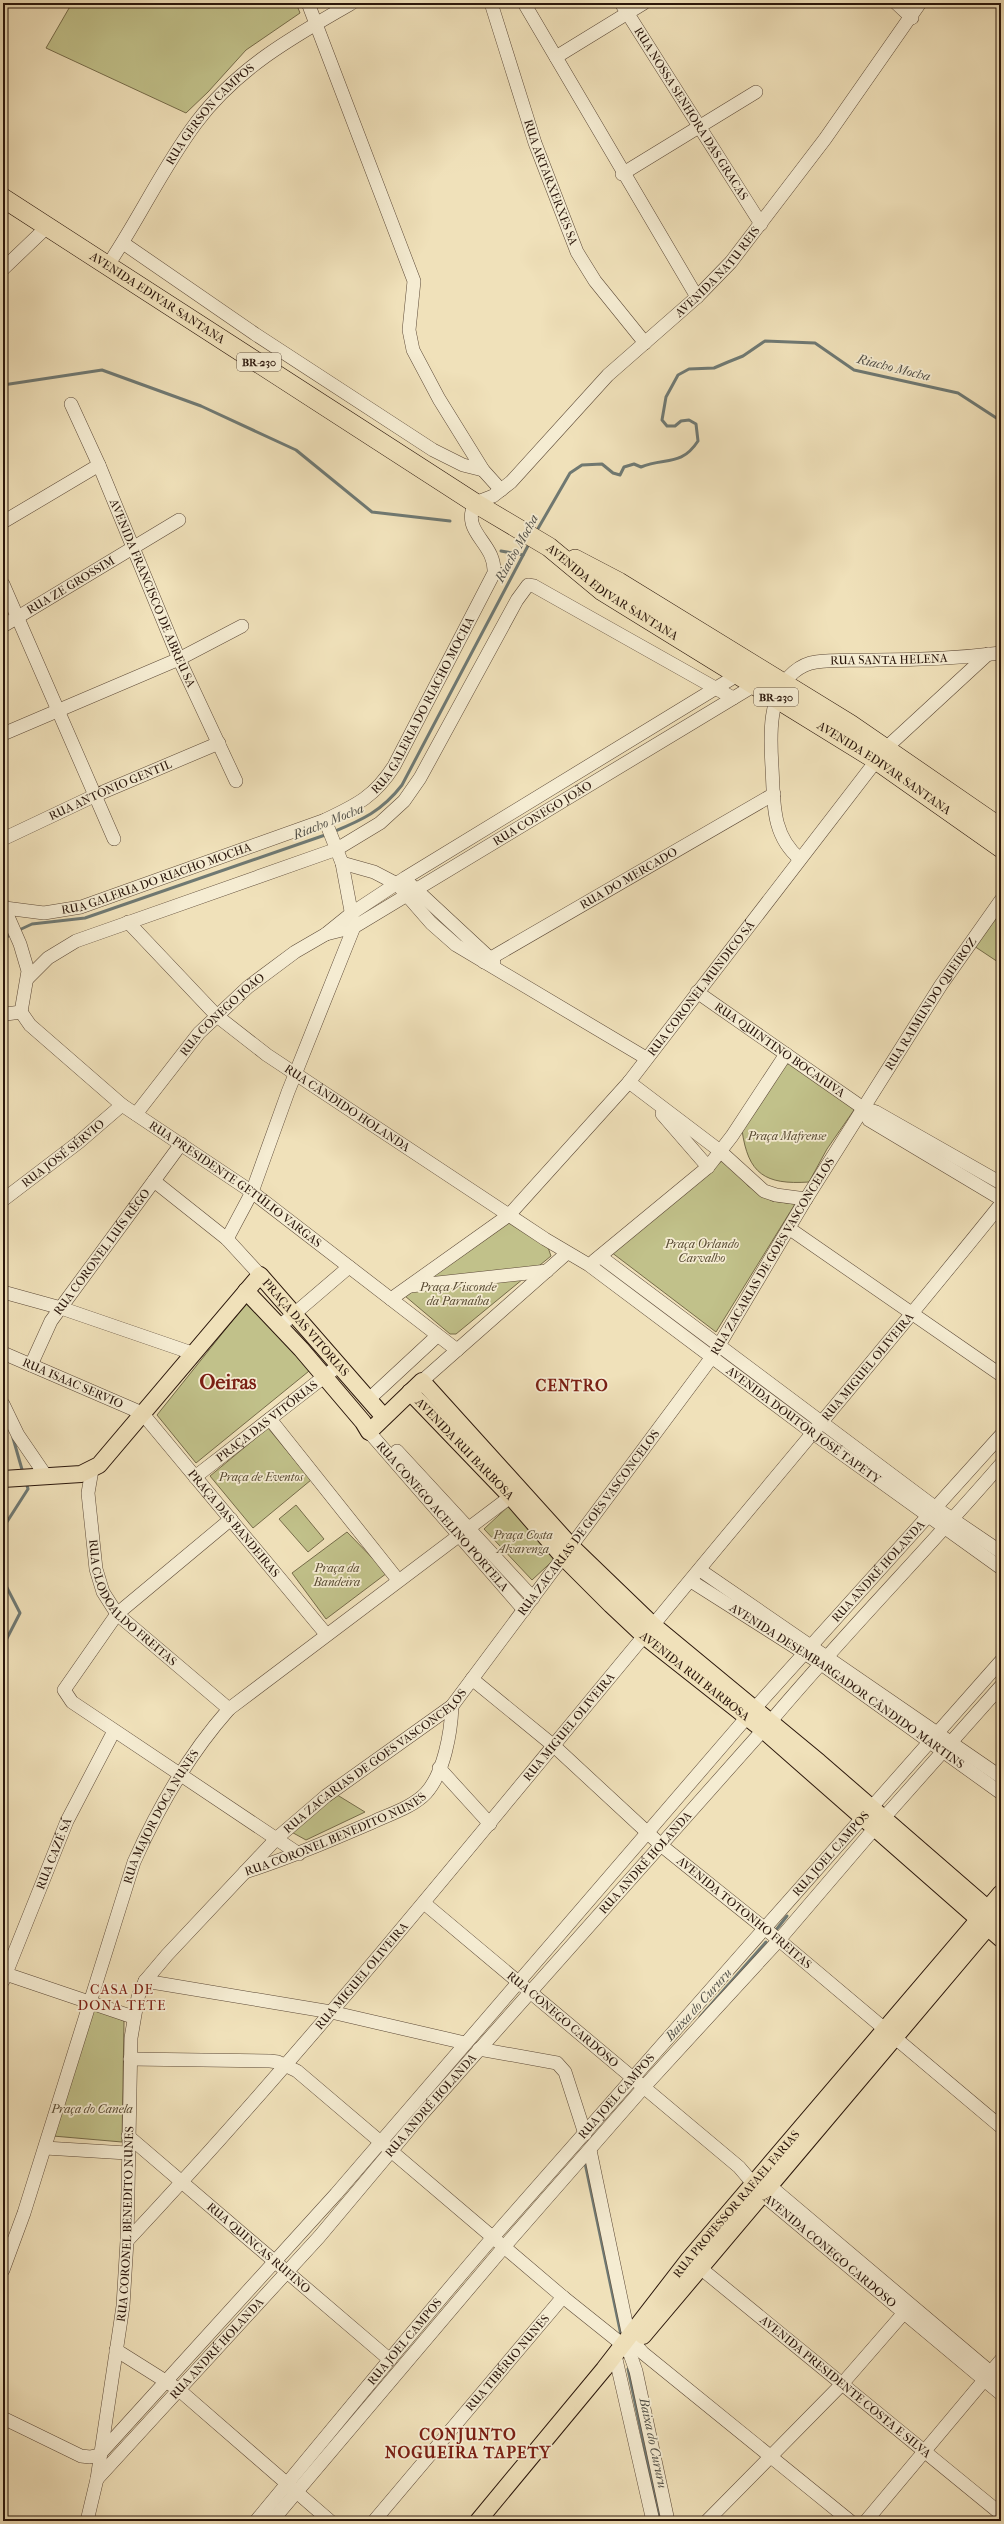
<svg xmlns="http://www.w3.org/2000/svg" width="1004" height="2524" font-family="'IM FELL French Canon',serif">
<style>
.green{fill:#c1c18a;stroke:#766c4a}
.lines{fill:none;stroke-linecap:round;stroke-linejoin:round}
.stream{stroke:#6f7973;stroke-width:3}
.minor-casing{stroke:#5c4937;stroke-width:14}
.major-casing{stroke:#2a160b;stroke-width:18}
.highway-casing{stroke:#2a160b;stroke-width:20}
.minor{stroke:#f5ecd2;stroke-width:13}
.major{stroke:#f0e1ba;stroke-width:16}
.highway{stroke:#f0e1ba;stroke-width:19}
.labels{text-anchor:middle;stroke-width:3.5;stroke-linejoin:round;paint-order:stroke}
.shield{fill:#f5ecd2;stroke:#675647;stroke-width:1}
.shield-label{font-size:11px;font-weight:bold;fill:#2a160b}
.street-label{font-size:12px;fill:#2a160b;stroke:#f5ecd2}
.park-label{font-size:12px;font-style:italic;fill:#574931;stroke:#f5ecd2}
.water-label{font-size:13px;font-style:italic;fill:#525048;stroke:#f5ecd2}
.quarter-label{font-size:14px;letter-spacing:1px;fill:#7a1f14;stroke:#f5ecd2}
.district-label{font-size:16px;font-weight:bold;letter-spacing:1px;fill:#7a1f14;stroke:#f5ecd2}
.town-label{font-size:20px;font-weight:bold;fill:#7a1f14;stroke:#f5ecd2}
</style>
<rect width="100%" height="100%" fill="#f0e1ba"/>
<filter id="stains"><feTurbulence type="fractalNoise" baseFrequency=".005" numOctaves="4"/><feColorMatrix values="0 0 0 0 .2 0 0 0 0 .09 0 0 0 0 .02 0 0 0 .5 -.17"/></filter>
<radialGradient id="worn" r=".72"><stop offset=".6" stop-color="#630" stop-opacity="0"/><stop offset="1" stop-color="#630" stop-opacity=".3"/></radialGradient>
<g class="green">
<path d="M72 3H296L300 13 246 50 208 92 186 113 46 48Z"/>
<path d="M1001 908V964L974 946Z"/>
<path d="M796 1063 852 1104 854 1110 827 1149 809 1182C765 1185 748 1174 742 1130L786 1064Z"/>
<path d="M723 1160 737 1168 748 1186 772 1201 795 1204 716 1332 611 1252Z"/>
<path d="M515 1217 545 1239 551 1256 456 1334H450L405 1296Z"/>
<path d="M249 1300 314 1367 196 1463 157 1415Z"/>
<path d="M268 1428 311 1480 253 1528 210 1476Z"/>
<path d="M513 1502 560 1554 532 1580 484 1529Z"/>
<path d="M296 1505 324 1539 308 1552 279 1519Z"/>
<path d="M347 1532 387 1573 326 1619 292 1573Z"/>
<path d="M334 1793 365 1812 306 1840 286 1829Z"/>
<path d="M91 2007 124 2021 122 2142 53 2136Z"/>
</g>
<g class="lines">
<g class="stream">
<path d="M3 385 102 370 201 406 296 450 372 512 450 521"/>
<path d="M536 532 570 473 582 465 602 464 613 473 620 475 624 467 634 464 641 467C665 457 681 467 698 441L696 424 689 420 681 421 675 426H667L662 420 666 397 678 375 689 369 714 368 728 362 743 356 765 341 815 343 854 370 958 393 1001 421"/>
<path d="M501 551 523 555"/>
<path d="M333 832C362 820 382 811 402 785L530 542"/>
<path d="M17 931 32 924 85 918 328 834"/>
<path d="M3 939 12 934"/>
<path d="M13 1438 23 1473"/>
<path d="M3 1528 28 1489 26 1482"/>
<path d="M3 1580 20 1613 3 1646"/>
<path d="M776 1930 787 1916"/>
<path d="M700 2017 766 1942"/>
<path d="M585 2163 621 2335"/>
<path d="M628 2369 660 2521"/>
</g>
<defs>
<g id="minor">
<path d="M308 3 414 281 409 330 413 350 439 399 483 470 501 490"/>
<path id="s1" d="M491 3 535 143 577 252 595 281 645 343"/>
<path d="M524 3 697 297"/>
<path id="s2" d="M621 3 761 224"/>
<path d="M896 3 912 18"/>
<path d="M556 57 644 3"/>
<path d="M622 174 756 92"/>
<path d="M123 243 255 334 433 450 463 465 483 470"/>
<path id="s3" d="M108 265C139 219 163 167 196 123 237 68 294 36 352 3"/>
<path d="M3 269 48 226"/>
<path id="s4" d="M71 404 99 465 179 659 236 781"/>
<path d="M3 522 99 465"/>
<path d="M3 584 114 839"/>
<path id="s5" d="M3 626 179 520"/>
<path d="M3 734 179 659 242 626"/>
<path id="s6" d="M3 839 96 795 219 743"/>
<path id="s7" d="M800 859C771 835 774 801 772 767 770 736 768 694 794 672 800 667 808 663 816 662 836 659 856 661 876 660 918 660 960 658 1001 653"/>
<path d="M342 863 374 872 397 884 431 923 456 945 646 1058"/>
<path d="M410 884 494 962"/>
<path d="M3 905 20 944 28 971 21 1012"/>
<path id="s8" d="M5 908 44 913 81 907 325 820C357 805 375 796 394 766L494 573C496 542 460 533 475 503L493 496 511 482 608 375 697 297 731 262 825 139 920 3"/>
<path id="s9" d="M128 922 217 1016 267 1055 545 1239 589 1265 813 1433 1001 1568"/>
<path id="s10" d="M326 934 354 927 755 685"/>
<path id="s11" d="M484 962 774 794"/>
<path d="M28 978 48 958 76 941 337 849 380 823 404 801 420 778 517 600 528 585 534 586 733 698"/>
<path id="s12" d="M697 992 863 1108 876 1112 1001 1183"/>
<path id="s13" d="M21 1012 30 1025 122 1105 252 1192 457 1350"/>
<path d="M3 1016 6 1014 21 1012"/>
<path d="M629 1082 720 1151 764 1191 776 1195 806 1199"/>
<path d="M863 1108 869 1120 1001 1199"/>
<path id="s14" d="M136 1114 199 1033 248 987 295 952 326 934 352 913 405 878 744 671"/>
<path d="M662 1114 708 1167"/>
<path d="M154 1181 227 1239 260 1275"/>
<path id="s15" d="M3 1200 79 1142 122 1105"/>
<path d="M790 1229 1001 1375"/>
<path d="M227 1239 252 1192 288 1092 354 927 342 863 325 820"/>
<path d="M601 1257 936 1508 1001 1552"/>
<path d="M594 1261 708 1167 732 1136 786 1054"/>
<path d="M410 1286 547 1271"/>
<path d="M3 1292 61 1308 192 1353"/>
<path id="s16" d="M391 1299 509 1215 629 1082 886 748 988 654"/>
<path d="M280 1326 349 1267"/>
<path id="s17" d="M3 1353 142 1413 326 1634"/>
<path id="s18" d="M31 1365 51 1321 181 1144"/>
<path d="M422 1381 567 1253"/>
<path d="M368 1400 437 1336"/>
<path d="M3 1404 18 1435 46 1476"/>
<path d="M270 1419 398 1580"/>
<path id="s19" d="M369 1432 524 1610"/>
<path d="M397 1451 533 1598"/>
<path id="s20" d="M92 1470 88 1493 96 1569 103 1592 117 1614 229 1709"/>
<path id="s21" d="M195 1477 338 1366"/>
<path d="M231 1519 117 1614 64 1690 72 1702 299 1854"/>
<path d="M700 1570 1001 1777"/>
<path id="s22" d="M691 1581 820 1663 1001 1793"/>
<path id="s23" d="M472 1679 554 1746 662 1846 779 1940 1001 2127"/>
<path id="s24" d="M755 1708 1001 1435"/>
<path d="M771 1721C845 1633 926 1551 1001 1464"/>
<path d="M439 1768 490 1824"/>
<path id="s25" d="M245 1872C289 1858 331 1840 373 1822 390 1814 413 1807 426 1793 444 1773 451 1733 452 1706"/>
<path id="s26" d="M424 1903 739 2167 762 2194 1001 2394"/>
<path d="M3 1973 133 2017"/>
<path id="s27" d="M3 1981 67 1821 114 1731"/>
<path d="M145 1981 331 2012 465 2043"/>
<path d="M479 2049 557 2063 565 2072 585 2134"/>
<path d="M130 2059 270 2061 278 2062 297 2071 563 2297 623 2345 630 2354 636 2371 668 2521"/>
<path id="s28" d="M128 2136 390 2360"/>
<path d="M45 2148 127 2153"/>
<path d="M590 2150 629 2337 643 2353 850 2521"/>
<path d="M763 2180 1001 2381"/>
<path id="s29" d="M127 2241C312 2044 481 1832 654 1624 769 1484 887 1346 1001 1204"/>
<path id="s30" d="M693 2262 1001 2514"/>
<path id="s31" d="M3 2270 24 2213 134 1862C158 1808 190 1753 229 1709L518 1491"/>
<path d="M116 2350 178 2389 330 2521"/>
<path d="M615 2355 653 2521"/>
<path d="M3 2418 81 2456 90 2457 99 2455 336 2194 747 1717"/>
<path id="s32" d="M97 2479 319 2237 423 2113 763 1730"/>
<path id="s33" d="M87 2521 97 2479 123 2306 127 2241 131 2038 138 1997 145 1981 167 1955 277 1838 326 1796 452 1706 712 1357 806 1199 941 985 1001 900"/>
<path id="s34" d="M256 2521C335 2426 413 2330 494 2236 662 2043 832 1853 1001 1661"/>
<path d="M272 2521 504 2247 644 2087 779 1940 874 1829 1001 1686"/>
<path id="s35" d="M374 2521 563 2297"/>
<path d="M707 2521 842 2384 909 2307"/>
<path d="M866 2521 1001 2360"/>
</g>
<g id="major">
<path d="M246 1291 301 1349 363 1422 369 1432 422 1381 572 1547 653 1625 819 1762 1001 1920"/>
<path id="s36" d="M410 1392 511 1497 564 1558 611 1605 644 1636 763 1730 1001 1939"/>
<path id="s37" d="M3 1479 81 1474 99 1465 260 1275 384 1417"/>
<path d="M643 2336 994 1920"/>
<path id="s38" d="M478 2521 604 2369 689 2259 1001 1893"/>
</g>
<g id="highway">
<path id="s39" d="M3 198 475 503 549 547 602 591 876 760 1001 848"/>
<path d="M575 559 619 582 850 724 1001 828"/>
</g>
</defs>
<use href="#minor" class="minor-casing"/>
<use href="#major" class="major-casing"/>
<use href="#highway" class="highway-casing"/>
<use href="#minor" class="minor"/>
<use href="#major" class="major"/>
<use href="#highway" class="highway"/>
</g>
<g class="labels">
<g class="shield">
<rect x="237" y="353" width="44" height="18" rx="3"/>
<rect x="754" y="688" width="44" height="18" rx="3"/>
</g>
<g class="shield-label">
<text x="259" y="366">BR-230</text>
<text x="776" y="701">BR-230</text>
</g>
<g class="street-label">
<text dy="4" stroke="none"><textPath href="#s2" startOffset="131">RUA NOSSA SENHORA DAS GRACAS</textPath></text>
<text dy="4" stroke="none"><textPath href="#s3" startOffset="183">RUA GERSON CAMPOS</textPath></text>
<text dy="4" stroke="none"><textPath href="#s1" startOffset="189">RUA ARTARXERXES SA</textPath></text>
<text dy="4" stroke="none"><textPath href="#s8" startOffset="1056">AVENIDA NATU REIS</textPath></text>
<text dy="4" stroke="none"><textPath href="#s39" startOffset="184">AVENIDA EDIVAR SANTANA</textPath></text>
<text dy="4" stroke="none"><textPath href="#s5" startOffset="79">RUA ZE GROSSIM</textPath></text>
<text dy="4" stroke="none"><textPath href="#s4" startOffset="206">AVENIDA FRANCISCO DE ABREU SA</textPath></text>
<text dy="4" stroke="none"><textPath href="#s39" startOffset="726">AVENIDA EDIVAR SANTANA</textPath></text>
<text dy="4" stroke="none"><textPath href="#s7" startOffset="298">RUA SANTA HELENA</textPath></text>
<text dy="4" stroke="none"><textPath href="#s8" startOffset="492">RUA GALERIA DO RIACHO MOCHA</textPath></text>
<text dy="4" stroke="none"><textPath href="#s39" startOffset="1050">AVENIDA EDIVAR SANTANA</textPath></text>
<text dy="4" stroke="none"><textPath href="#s6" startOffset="118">RUA ANTÔNIO GENTIL</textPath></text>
<text dy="4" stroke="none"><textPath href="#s10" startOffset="249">RUA CONEGO JOÃO</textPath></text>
<text dy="4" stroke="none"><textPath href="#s11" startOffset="167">RUA DO MERCADO</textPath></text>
<text dy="4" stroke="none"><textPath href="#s8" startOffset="157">RUA GALERIA DO RIACHO MOCHA</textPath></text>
<text dy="4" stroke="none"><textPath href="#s16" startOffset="442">RUA CORONEL MUNDICO SÁ</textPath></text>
<text dy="4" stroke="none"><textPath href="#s33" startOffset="1810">RUA RAIMUNDO QUEIROZ</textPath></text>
<text dy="4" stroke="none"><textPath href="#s14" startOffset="132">RUA CONEGO JOÃO</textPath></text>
<text dy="4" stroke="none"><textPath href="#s12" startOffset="101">RUA QUINTINO BOCAIUVA</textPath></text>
<text dy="4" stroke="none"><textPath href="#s9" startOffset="289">RUA CÂNDIDO HOLANDA</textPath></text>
<text dy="4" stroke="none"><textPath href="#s15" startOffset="76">RUA JOSÉ SÉRVIO</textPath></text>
<text dy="4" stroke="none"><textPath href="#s13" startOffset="276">RUA PRESIDENTE GETÚLIO VARGAS</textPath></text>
<text dy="4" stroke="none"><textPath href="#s18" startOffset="134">RUA CORONEL LUÍS RÊGO</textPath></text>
<text dy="4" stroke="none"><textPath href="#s33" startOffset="1512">RUA ZACARIAS DE GOES VASCONCELOS</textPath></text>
<text dy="4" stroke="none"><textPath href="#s37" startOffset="417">PRAÇA DAS VITORIAS</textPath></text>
<text dy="4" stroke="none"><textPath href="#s29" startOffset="1146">RUA MIGUEL OLIVEIRA</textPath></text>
<text dy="4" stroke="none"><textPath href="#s17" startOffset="76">RUA ISAAC SERVIO</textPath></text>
<text dy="4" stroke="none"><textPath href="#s21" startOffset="91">PRAÇA DAS VITÓRIAS</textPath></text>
<text dy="4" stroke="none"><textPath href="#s9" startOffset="845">AVENIDA DOUTOR JOSÉ TAPETY</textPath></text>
<text dy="4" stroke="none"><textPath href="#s36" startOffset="79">AVENIDA RUI BARBOSA</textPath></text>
<text dy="4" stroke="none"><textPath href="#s19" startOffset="112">RUA CONEGO ACELINO PORTELA</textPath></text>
<text dy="4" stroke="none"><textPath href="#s17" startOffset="295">PRAÇA DAS BANDEIRAS</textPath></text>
<text dy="4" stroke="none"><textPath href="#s33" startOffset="1188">RUA ZACARIAS DE GOES VASCONCELOS</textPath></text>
<text dy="4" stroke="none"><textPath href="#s24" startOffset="184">RUA ANDRÉ HOLANDA</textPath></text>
<text dy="4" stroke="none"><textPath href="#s20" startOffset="148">RUA CLODOALDO FREITAS</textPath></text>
<text dy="4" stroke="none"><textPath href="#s36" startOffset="403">AVENIDA RUI BARBOSA</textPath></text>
<text dy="4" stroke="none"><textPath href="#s22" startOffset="188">AVENIDA DESEMBARGADOR CÂNDIDO MARTINS</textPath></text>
<text dy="4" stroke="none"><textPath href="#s29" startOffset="678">RUA MIGUEL OLIVEIRA</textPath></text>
<text dy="4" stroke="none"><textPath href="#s33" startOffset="865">RUA ZACARIAS DE GOES VASCONCELOS</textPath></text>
<text dy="4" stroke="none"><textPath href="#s31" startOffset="481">RUA MAJOR DOCA NUNES</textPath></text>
<text dy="4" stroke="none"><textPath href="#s25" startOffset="98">RUA CORONEL BENEDITO NUNES</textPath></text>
<text dy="4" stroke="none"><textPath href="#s27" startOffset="137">RUA CAZÉ SÁ</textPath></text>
<text dy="4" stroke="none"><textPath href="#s34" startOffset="881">RUA JOEL CAMPOS</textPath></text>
<text dy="4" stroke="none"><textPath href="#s32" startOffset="825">RUA ANDRÉ HOLANDA</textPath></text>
<text dy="4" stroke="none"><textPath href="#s23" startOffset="359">AVENIDA TOTONHO FREITAS</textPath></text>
<text dy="4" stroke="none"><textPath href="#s29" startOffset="354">RUA MIGUEL OLIVEIRA</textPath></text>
<text dy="4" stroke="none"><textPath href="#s26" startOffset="181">RUA CONEGO CARDOSO</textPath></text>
<text dy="4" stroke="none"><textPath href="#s34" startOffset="557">RUA JOEL CAMPOS</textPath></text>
<text dy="4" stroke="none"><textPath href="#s32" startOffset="501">RUA ANDRÉ HOLANDA</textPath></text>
<text dy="4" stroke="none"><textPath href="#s38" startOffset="409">RUA PROFESSOR RAFAEL FARIAS</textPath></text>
<text dy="4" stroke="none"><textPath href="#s33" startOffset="300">RUA CORONEL BENEDITO NUNES</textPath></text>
<text dy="4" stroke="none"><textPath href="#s28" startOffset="172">RUA QUINCAS RUFINO</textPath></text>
<text dy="4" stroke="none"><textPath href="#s26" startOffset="535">AVENIDA CONEGO CARDOSO</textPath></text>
<text dy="4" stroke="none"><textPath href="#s34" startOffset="233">RUA JOEL CAMPOS</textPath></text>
<text dy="4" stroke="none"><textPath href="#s32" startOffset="177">RUA ANDRÉ HOLANDA</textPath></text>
<text dy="4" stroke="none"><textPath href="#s35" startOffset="207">RUA TIBÉRIO NUNES</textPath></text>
<text dy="4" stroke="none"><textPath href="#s30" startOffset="197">AVENIDA PRESIDENTE COSTA E SILVA</textPath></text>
</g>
<g class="park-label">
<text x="787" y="1140">Praça Mafrense</text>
<text x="702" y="1248">Praça Orlando<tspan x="702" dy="14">Carvalho</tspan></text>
<text x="458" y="1291">Praça Visconde<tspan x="458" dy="14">da Parnaíba</tspan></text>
<text x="261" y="1481">Praça de Eventos</text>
<text x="523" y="1539">Praça Costa<tspan x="523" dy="14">Alvarenga</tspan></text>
<text x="337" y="1572">Praça da<tspan x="337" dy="14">Bandeira</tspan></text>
<text x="92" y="2113">Praça do Canela</text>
</g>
<g class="water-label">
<text transform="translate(894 367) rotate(14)" y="5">Riacho Mocha</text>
<text transform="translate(516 548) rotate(-61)" y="5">Riacho Mocha</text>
<text transform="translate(328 821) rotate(-22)" y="5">Riacho Mocha</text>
<text transform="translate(698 2004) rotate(-48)" y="5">Baixa do Cururu</text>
<text transform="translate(654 2443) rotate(78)" y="5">Baixa do Cururu</text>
</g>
<g class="quarter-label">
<text x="122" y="1994">CASA DE<tspan x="122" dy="16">DONA TETE</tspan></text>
</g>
<g class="district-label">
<text x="572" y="1391">CENTRO</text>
<text x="468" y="2440">CONJUNTO<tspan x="468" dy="18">NOGUEIRA TAPETY</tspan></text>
</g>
<g class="town-label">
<text x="228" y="1389">Oeiras</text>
</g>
</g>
<rect width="1004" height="2524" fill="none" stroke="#f0e1ba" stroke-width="16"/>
<rect x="4" y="4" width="996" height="2516" fill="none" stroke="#2a160b" stroke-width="2"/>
<rect x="8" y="8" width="988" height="2508" fill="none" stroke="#2a160b"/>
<rect width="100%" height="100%" filter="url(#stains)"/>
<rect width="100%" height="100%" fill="url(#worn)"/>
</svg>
